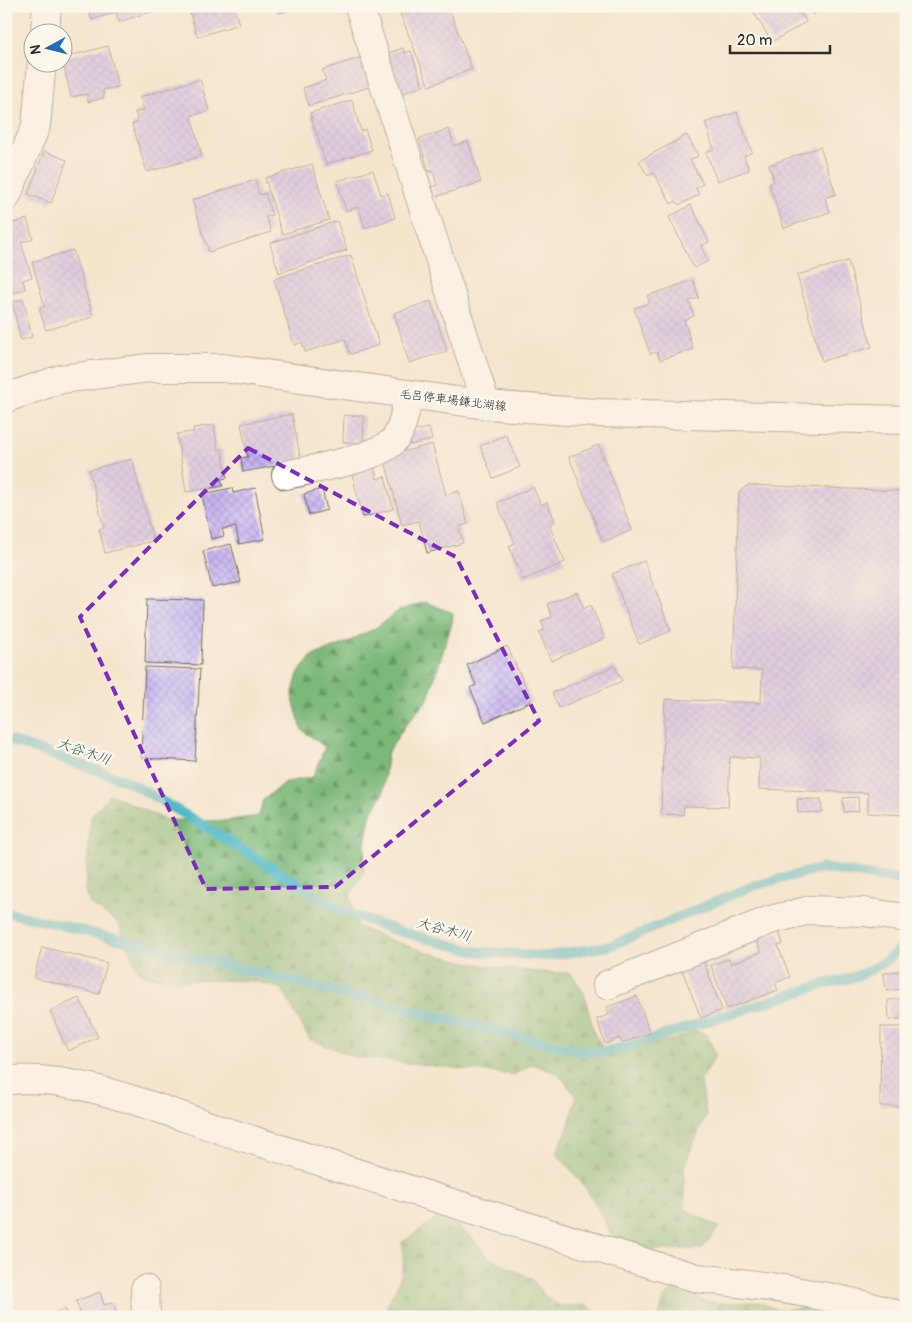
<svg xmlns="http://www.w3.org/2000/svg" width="912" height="1323" font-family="Pangolin,'Klee One',sans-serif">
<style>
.forest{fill:url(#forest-firs);stroke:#537252}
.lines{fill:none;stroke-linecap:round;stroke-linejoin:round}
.stream{stroke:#49b5c5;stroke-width:10}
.building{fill:url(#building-cross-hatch)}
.minor-casing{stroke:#726c64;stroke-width:30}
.major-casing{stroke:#726c64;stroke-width:30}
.minor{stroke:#fff;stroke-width:28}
.major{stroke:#fff;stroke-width:28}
.marked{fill:none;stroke:#7b2cbf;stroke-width:4;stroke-dasharray:10 6;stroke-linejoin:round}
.labels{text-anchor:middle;stroke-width:5;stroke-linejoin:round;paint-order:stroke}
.street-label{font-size:12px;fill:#2b2b2b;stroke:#fbf7ec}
.water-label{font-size:14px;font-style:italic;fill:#365b61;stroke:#fbf7ec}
</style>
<defs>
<pattern id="forest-firs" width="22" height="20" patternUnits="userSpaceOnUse" patternTransform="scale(1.25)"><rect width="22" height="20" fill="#7bb878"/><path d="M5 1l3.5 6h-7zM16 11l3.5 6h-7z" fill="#659663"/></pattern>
<pattern id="building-cross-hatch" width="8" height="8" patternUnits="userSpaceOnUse" patternTransform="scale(1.25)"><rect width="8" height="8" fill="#c3b0f4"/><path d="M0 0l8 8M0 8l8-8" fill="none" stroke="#9f8fc6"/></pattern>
</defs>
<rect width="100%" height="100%" fill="#fbf7ec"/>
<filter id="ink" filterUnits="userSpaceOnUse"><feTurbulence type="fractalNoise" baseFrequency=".02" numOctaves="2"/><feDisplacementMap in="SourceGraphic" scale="10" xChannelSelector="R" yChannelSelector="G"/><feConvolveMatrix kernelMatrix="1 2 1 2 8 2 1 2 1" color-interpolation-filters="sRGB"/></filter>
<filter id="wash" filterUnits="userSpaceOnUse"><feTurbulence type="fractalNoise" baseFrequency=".0096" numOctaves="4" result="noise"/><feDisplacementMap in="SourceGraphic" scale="20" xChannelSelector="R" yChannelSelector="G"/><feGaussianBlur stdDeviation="1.12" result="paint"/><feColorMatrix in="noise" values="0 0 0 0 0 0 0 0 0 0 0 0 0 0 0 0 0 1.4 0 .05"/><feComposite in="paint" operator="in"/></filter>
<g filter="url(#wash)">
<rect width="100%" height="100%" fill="#f5e5cd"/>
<g class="forest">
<path d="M425 602 453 613 452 623 428 699 404 727 387 754 383 794 370 815 365 843 364 872 350 895 357 926C423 956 498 973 571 973L584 993 594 1033 608 1055 675 1039 696 1031 707 1035 716 1055 701 1081 706 1115 684 1166 685 1209 719 1227 702 1249 652 1250 611 1235C598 1203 580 1178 556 1153L568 1128 576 1096 558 1074 532 1064 514 1075 354 1057 309 1039 282 989 254 981 208 980 175 982 139 973 118 923 89 903 85 886 91 817 110 794 166 820 225 821 259 816 263 800 286 782 313 777 325 747 302 730 292 696 298 674 312 656 341 645 374 629 398 611Z"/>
<path d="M437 1218 455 1224 475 1241 487 1256 532 1279 544 1295 560 1306 588 1305 601 1317H391L386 1307C400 1281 406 1272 402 1242Z"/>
<path d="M678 1287 702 1300 720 1303 760 1302 777 1310 813 1307 846 1317H659L664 1297Z"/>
</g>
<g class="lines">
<g class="stream">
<path d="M6 739 127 781 203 825 338 909 394 930 473 951 546 956 610 946 753 886 822 868 906 881"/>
<path d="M6 912 579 1051 600 1052 627 1047 827 983C857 979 889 965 906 940"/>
</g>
</g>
<g id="blocks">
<g class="building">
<path d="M88 6H165V7L119 22 116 12 92 20Z"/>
<path d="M188 6H233L239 24 197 37Z"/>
<path d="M277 6H299V7L279 13Z"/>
<path d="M417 6H448L472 69 429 86 400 13Z"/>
<path d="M750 6H797L806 22 772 42Z"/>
<path d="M807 6H826L813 15Z"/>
<path d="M896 6H906V20Z"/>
<path d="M108 46 118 87 103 90 104 98 88 102 87 94 71 97 62 58Z"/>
<path d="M403 48 405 53 411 51 423 86 397 95 383 55Z"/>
<path d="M363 57 372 86 309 106 303 88 326 80 322 70Z"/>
<path d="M200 79 209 111 191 116 202 156 147 172 132 124 138 122 135 112 144 110 140 97Z"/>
<path d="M352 100 361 131 365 129 372 150 326 164 310 113Z"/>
<path d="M737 112 752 152 744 156 749 170 717 181 706 152 714 149 705 123Z"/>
<path d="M449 129 454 146 468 141 481 182 435 197 432 187 437 185 433 171 429 172 419 139Z"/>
<path d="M687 135 698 156 690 160 703 184 696 188 699 195 679 205 676 201 671 204 654 173 648 176 639 161Z"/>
<path d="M820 147 836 194 825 198 830 212 784 228 769 184 774 181 769 165Z"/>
<path d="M44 151 67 160 51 203 28 194Z"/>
<path d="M312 164 329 220 282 234 265 178Z"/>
<path d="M373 170 381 195 388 193 395 218 365 228 358 207 346 211 337 181Z"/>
<path d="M255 180 259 195 265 193 272 215 266 217 271 232 209 252 192 200Z"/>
<path d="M691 205 709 242 701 246 708 261 694 268 669 217Z"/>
<path d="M27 219 33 239 21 242 32 277 23 280 25 289 9 295 6 285V230L10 224Z"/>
<path d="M337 221 347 250 279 273 270 243Z"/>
<path d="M73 250 93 317 46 330 39 308 45 307 32 262Z"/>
<path d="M351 255 379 345 350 354 345 339 305 352 302 342 294 345 274 279Z"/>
<path d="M848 261 872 347 822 361 797 275Z"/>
<path d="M693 280 699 298 689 301 694 316 684 320 693 349 660 360 657 352 650 354 634 308 650 303 647 296Z"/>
<path d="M23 299 32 337 21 340 12 302Z"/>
<path d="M431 301 447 351 409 363 394 313Z"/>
<path d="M292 414 301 461 243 472 241 458 248 457 241 424Z"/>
<path d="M344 415 364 416 363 443 343 442Z"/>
<path d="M214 425 218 450 222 449 227 478 221 479 223 486 186 492 177 434 194 432 193 428Z"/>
<path d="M429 428 432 440 409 445 407 432Z"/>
<path d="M506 435 520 467 493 478 480 446Z"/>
<path d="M432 444 446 495 459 491 468 524 459 527 463 543 427 553 419 521 402 525 384 457Z"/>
<path d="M599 445 632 530 603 542 569 457Z"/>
<path d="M132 459 153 541 105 553 99 529 104 528 89 470Z"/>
<path d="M373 461 377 479 385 476 393 509 363 517 350 467Z"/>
<path d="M748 485 906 491V815L868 813V793L759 789 760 758 730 757 728 807 684 806 683 815 661 814 665 699 761 703 762 670 733 669 739 492Z"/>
<path d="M533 487 541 505 547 502 555 521 549 525 565 562 523 580 509 546 515 543 497 503Z"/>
<path d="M232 488 233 493 255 488 265 539 239 544 236 527 222 529 224 536 211 539 202 494Z"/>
<path d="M322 489 327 510 309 515 304 494Z"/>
<path d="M231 544 241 582 212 588 203 551Z"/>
<path d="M644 561 671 631 639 644 612 574Z"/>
<path d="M577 592 584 609 591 605 605 638 551 661 539 632 545 630 541 621 552 617 547 604Z"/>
<path d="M147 599 203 600 201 665 145 663Z"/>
<path d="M507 646 532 701 485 722 470 688 476 685 467 665Z"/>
<path d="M615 666 622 681 559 708 552 693Z"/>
<path d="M145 667 200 669 195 761 141 758Z"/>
<path d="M858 797 859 811 844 812 843 798Z"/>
<path d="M797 799H821L822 812 798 813Z"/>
<path d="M779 932 783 944 778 946 790 977 775 983 778 990 727 1009 711 965 729 959 731 964 761 952 756 940Z"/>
<path d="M42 947 107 963 99 994 34 978Z"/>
<path d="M704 962 722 1010 701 1018 682 970Z"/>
<path d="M906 970V988L886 991 884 973Z"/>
<path d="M637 996 650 1033 622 1043 620 1038 605 1044 597 1019 609 1015 607 1007Z"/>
<path d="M79 998 98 1037 68 1051 50 1011Z"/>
<path d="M906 998V1018L889 1020 888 1000Z"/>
<path d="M881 1027H906V1106H880Z"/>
<path d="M100 1292 104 1305 113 1302 118 1317H76L75 1314 80 1312 76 1301Z"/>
<path d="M65 1309 68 1317H44Z"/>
</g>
</g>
</g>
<g filter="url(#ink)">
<use href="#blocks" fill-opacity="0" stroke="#726c64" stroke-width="1"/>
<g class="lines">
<defs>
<g id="minor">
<path d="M359 6 486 405"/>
<path d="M45 32 47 6"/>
<path d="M6 197 36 126 42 62"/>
<path d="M286 475C312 469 369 460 390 444 403 434 405 410 409 394"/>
<path d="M607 985 770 920 810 910 864 912 906 918"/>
<path d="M6 1081C73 1070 177 1117 243 1137 394 1185 545 1233 697 1278 768 1286 837 1295 906 1317"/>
<path d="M145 1289 146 1317"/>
</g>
<path id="major" d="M6 398 61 379 149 368H223L486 405 596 413 906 420"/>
</defs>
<use href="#minor" class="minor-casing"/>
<use href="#major" class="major-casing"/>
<use href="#minor" class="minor"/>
<use href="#major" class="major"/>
</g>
</g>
<path d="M0 0H912V1323H0ZM248 448 456 557 539 721 335 887 206 889 80 617Z" fill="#f5e5cd" fill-opacity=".55" fill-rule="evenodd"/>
<path class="marked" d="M248 448 456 557 539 721 335 887 206 889 80 617Z"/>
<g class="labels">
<g class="street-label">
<text transform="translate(453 400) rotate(7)" y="4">毛呂停車場鎌北湖線</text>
</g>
<g class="water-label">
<text transform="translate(84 751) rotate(19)" y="5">大谷木川</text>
<text transform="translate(444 929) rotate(15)" y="5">大谷木川</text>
</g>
</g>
<rect width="912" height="1323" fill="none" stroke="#fbf7ec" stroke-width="25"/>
<g transform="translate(48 48) rotate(263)"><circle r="24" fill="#fbf7ec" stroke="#a8a59f"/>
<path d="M0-4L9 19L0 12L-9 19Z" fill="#1f6fb2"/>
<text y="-8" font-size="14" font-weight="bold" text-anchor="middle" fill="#2b2b2b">N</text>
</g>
<path d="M730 45v8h100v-8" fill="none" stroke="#2b2b2b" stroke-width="2.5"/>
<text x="737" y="45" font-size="15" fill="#2b2b2b" stroke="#fbf7ec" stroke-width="4" paint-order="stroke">20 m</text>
</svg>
